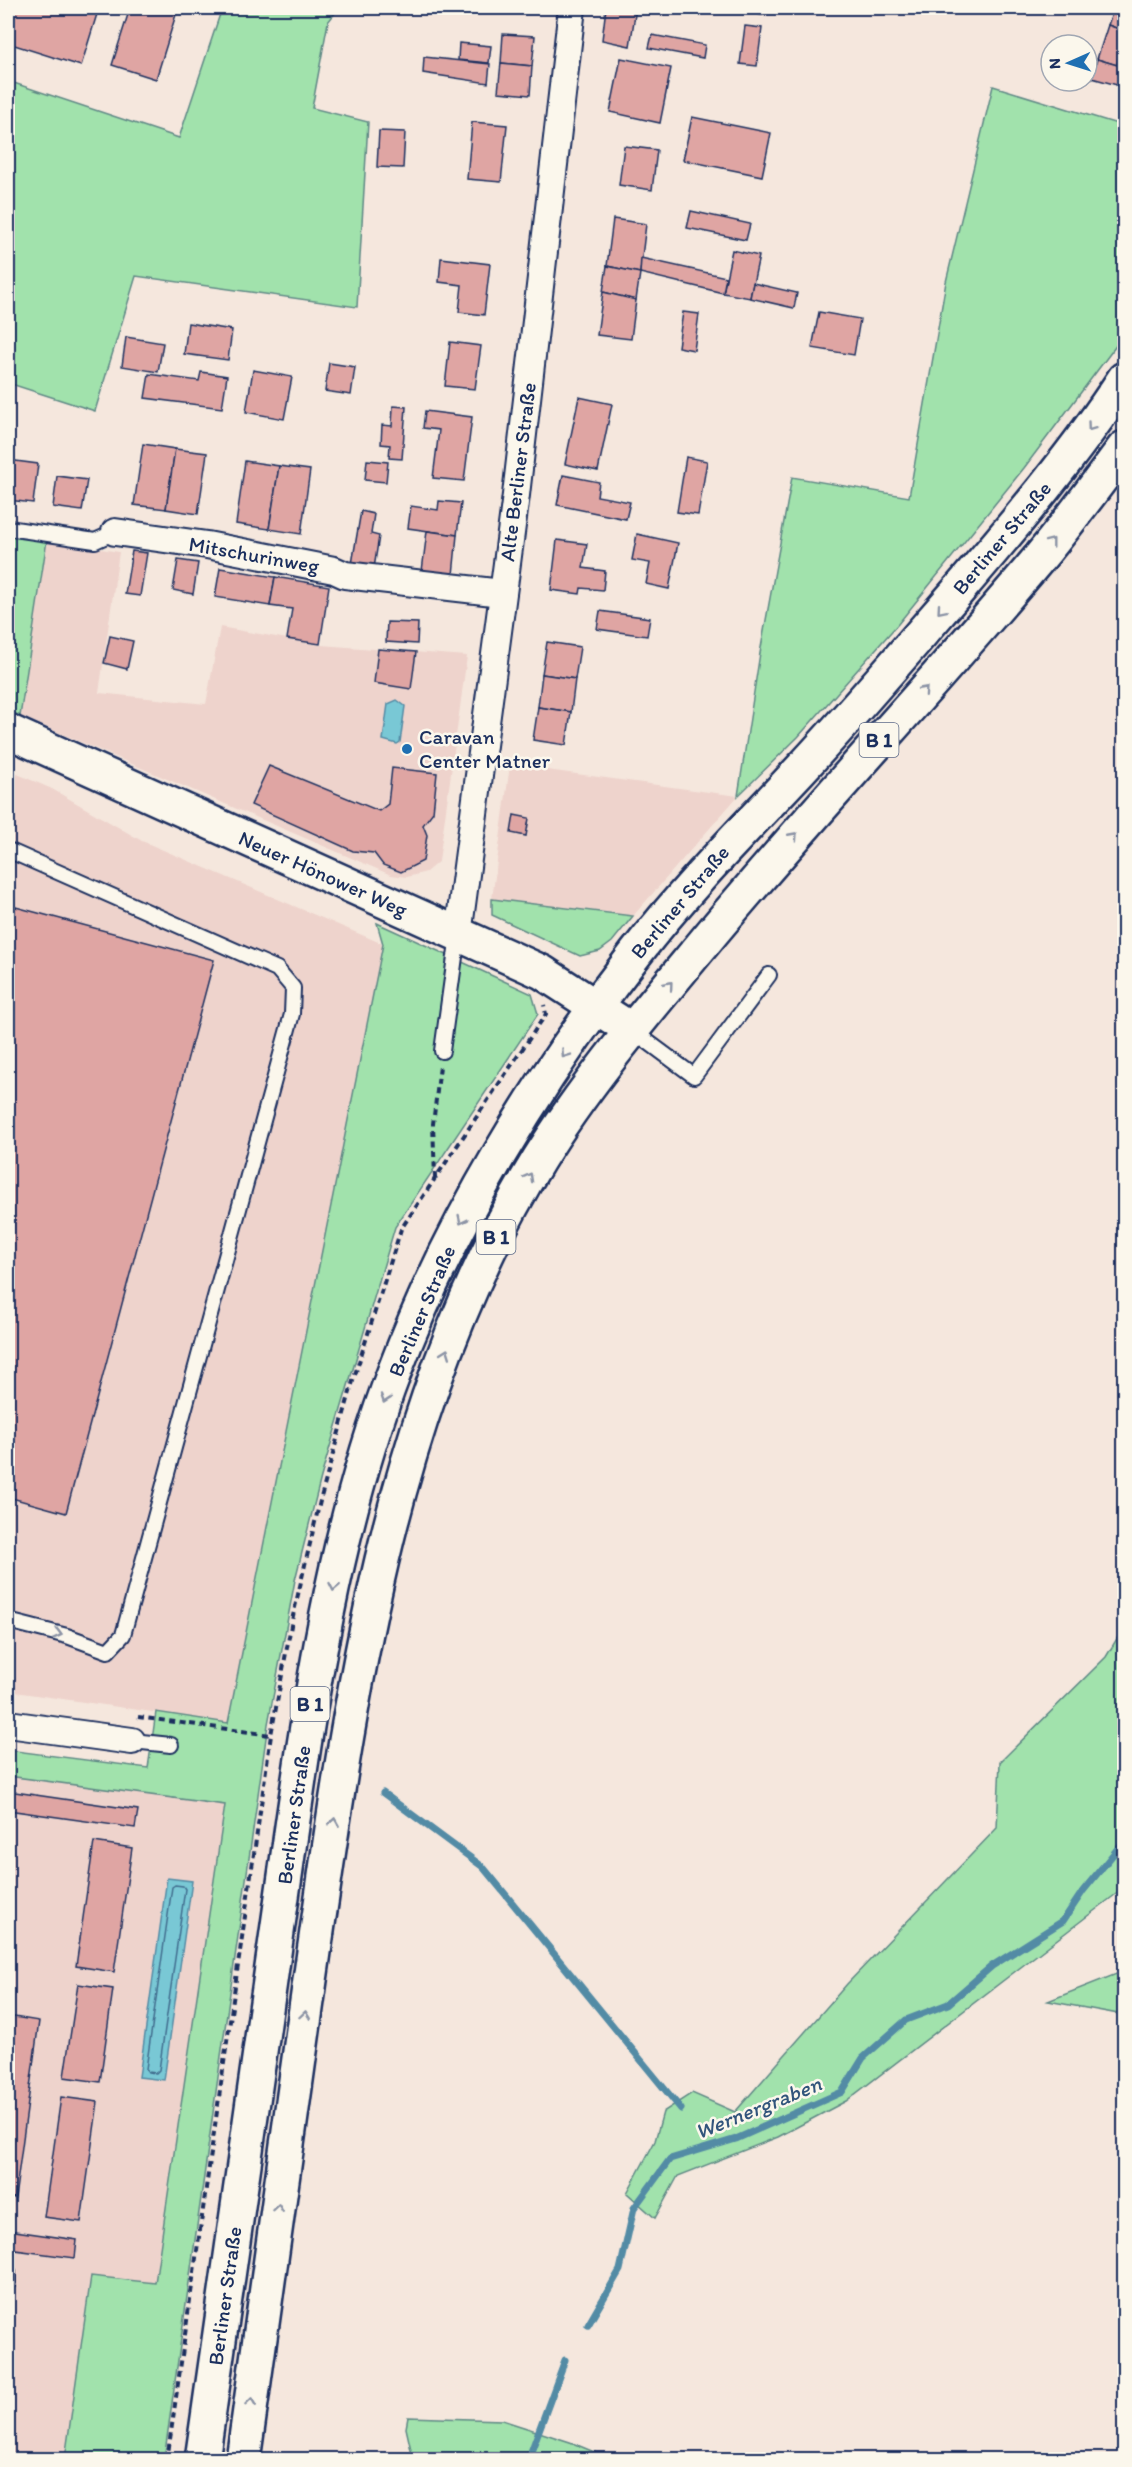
<svg xmlns="http://www.w3.org/2000/svg" width="1132" height="2467" font-family="Itim,sans-serif">
<style>
.built{fill:#eed3cc}
.green{fill:#a1e2ac;stroke:#5e8885;stroke-width:1.5}
.water{fill:#79c8d5;stroke:#538ba5;stroke-width:1.5}
.lines{fill:none;stroke-linecap:round;stroke-linejoin:round}
.shore{stroke:#416c8e;stroke-width:1.5}
.stream{stroke:#538ba5;stroke-width:7}
.building{fill:#dfa5a3;stroke:#1b2f5e;stroke-width:1.5}
.service-casing{stroke:#1b2f5e;stroke-width:18}
.minor-casing{stroke:#1b2f5e;stroke-width:30}
.secondary-casing{stroke:#1b2f5e;stroke-width:38}
.primary-casing{stroke:#1b2f5e;stroke-width:38}
.path{stroke:#1b2f5e;stroke-width:4;stroke-dasharray:6 4.5;stroke-linecap:butt}
.service{stroke:#fbf7ec;stroke-width:14}
.minor{stroke:#fbf7ec;stroke-width:26}
.secondary{stroke:#fbf7ec;stroke-width:33}
.primary{stroke:#fbf7ec;stroke-width:33}
.oneway{stroke:#8b93a5}
.poi-dot{fill:#1f6fb2;stroke:#fbf7ec;stroke-width:2}
.labels{text-anchor:middle;stroke-width:5;stroke-linejoin:round;paint-order:stroke}
.shield{fill:#fbf7ec;stroke:#5e6b89;stroke-width:1.5}
.shield-label{font-size:20px;font-weight:bold;fill:#1b2f5e}
.street-label{font-size:21px;fill:#1b2f5e;stroke:#fbf7ec}
.poi-label{font-size:21px;fill:#1b2f5e;stroke:#fbf7ec;text-anchor:start}
.water-label{font-size:22px;font-style:italic;fill:#32557c;stroke:#fbf7ec}
</style>
<rect width="100%" height="100%" fill="#f5e7dd"/>
<filter id="ink" filterUnits="userSpaceOnUse"><feTurbulence type="fractalNoise" baseFrequency=".0167" numOctaves="2"/><feDisplacementMap in="SourceGraphic" scale="12" xChannelSelector="R" yChannelSelector="G"/><feConvolveMatrix kernelMatrix="1 2 1 2 8 2 1 2 1" color-interpolation-filters="sRGB"/></filter>
<g filter="url(#ink)">
<g class="built">
<path d="M47 540 119 552 99 693 206 704 220 627 321 645 467 656 439 861 426 872 407 877 391 875 20 716Z"/>
<path d="M510 765 738 796 633 916 492 899Z"/>
<path d="M8 770 52 789 142 841 383 944 228 1723 8 1691Z"/>
<path d="M8 1776 225 1804 155 2284 91 2276 65 2459H8Z"/>
</g>
<g class="green">
<path d="M222 8H339L328 22 312 108 368 122 357 307 136 276 95 411 8 383V81L179 138Z"/>
<path d="M993 86 1124 126V332L1121 339 1024 468 898 624 798 737 738 796 760 653 792 477 909 497 946 282Z"/>
<path d="M8 535 47 540 20 716 8 710Z"/>
<path d="M492 899 633 916 612 942 600 951 580 956 492 915Z"/>
<path d="M377 923 532 994 538 1014 395 1227 321 1477 295 1580 268 1724 164 2459H65L91 2276 155 2283 225 1805 8 1776V1750L148 1768 156 1712 228 1723 383 944Z"/>
<path d="M1124 1627V1888L846 2101 778 2137 678 2176 655 2218 627 2193 655 2141 663 2112 692 2093 735 2112 847 1984 997 1828 1000 1762 1106 1657Z"/>
<path d="M1124 1971V2015L1048 2001Z"/>
<path d="M408 2417 502 2420 570 2442 611 2459H413L406 2428Z"/>
</g>
<g class="water">
<path d="M397 700 405 706 400 742 397 744 383 740 388 704Z"/>
<path d="M167 1878 192 1881 164 2080 139 2077Z"/>
</g>
<g class="lines">
<path class="shore" d="M175 1885 183 1886 185 1889 159 2070 156 2073 148 2072 146 2069 172 1887Z"/>
<g class="stream">
<path d="M383 1793 483 1867 681 2109"/>
<path d="M588 2325 620 2270 634 2208 670 2159 736 2139 842 2092 863 2058 906 2020 948 2004 992 1966 1063 1921 1083 1891 1124 1841"/>
<path d="M528 2460 565 2360"/>
</g>
</g>
<g class="building">
<path d="M8 8H77L97 14 81 66 8 43Z"/>
<path d="M130 8H178L156 79 112 65Z"/>
<path d="M606 8H636L630 46 602 40Z"/>
<path d="M726 8H763L762 15Z"/>
<path d="M1114 8H1124V31L1108 25Z"/>
<path d="M1108 25 1124 31 1117 65 1097 59Z"/>
<path d="M745 26 762 28 757 66 740 64Z"/>
<path d="M503 34 535 36 532 66 501 63Z"/>
<path d="M652 35 705 45 703 58 649 48Z"/>
<path d="M459 43 491 46 489 63 458 60Z"/>
<path d="M424 57 490 64 488 83 423 73Z"/>
<path d="M621 58 671 68 660 123 610 112Z"/>
<path d="M1097 59 1124 67V87L1092 78Z"/>
<path d="M501 63 532 66 530 95 498 92Z"/>
<path d="M692 117 771 133 762 176 683 160Z"/>
<path d="M472 122 507 125 501 182 467 179Z"/>
<path d="M379 131 405 132 403 168 377 167Z"/>
<path d="M624 146 657 150 652 190 619 185Z"/>
<path d="M691 211 750 224 746 240 687 228Z"/>
<path d="M613 219 646 224 640 273 607 266Z"/>
<path d="M732 250 759 256 750 298 723 293Z"/>
<path d="M441 258 490 264 484 315 459 312 462 285 439 282Z"/>
<path d="M641 258 726 277 723 293 640 273Z"/>
<path d="M607 266 640 273 636 300 603 292Z"/>
<path d="M753 283 797 293 794 308 750 298Z"/>
<path d="M603 292 636 300 631 339 597 335Z"/>
<path d="M683 312 699 314 694 350 678 347Z"/>
<path d="M819 312 860 319 854 355 812 348Z"/>
<path d="M188 323 232 330 228 360 184 354Z"/>
<path d="M126 337 163 343 158 372 122 366Z"/>
<path d="M450 342 481 346 475 389 445 386Z"/>
<path d="M329 363 355 367 351 395 325 391Z"/>
<path d="M253 370 292 377 284 419 246 412Z"/>
<path d="M201 372 227 376 222 408 145 398 149 374 199 381Z"/>
<path d="M579 397 612 404 598 471 565 464Z"/>
<path d="M393 406 406 407 402 459 389 458 390 445 381 444 382 425 392 426Z"/>
<path d="M425 411 472 417 464 481 433 478 439 430 423 428Z"/>
<path d="M143 444 175 449 166 509 134 505Z"/>
<path d="M175 449 207 453 198 514 166 509Z"/>
<path d="M686 457 707 461 698 515 677 512Z"/>
<path d="M8 460 38 464 33 503 8 500Z"/>
<path d="M367 460 388 462 386 482 365 480Z"/>
<path d="M245 461 279 466 269 529 236 524Z"/>
<path d="M279 466 310 470 301 534 269 529Z"/>
<path d="M563 475 599 482 597 496 630 502 626 519 557 505Z"/>
<path d="M57 476 87 480 82 511 53 507Z"/>
<path d="M439 501 461 503 457 535 408 528 411 506 438 510Z"/>
<path d="M361 511 374 514 371 534 379 536 374 568 352 564Z"/>
<path d="M427 531 457 535 453 575 422 571Z"/>
<path d="M637 534 678 543 669 589 646 584 650 563 632 560Z"/>
<path d="M557 540 587 544 583 568 605 571 603 590 581 588 580 594 551 590Z"/>
<path d="M132 551 147 553 140 596 125 594Z"/>
<path d="M178 560 198 563 193 594 173 590Z"/>
<path d="M220 568 275 577 270 606 215 597Z"/>
<path d="M275 577 329 586 320 644 287 639 292 609 270 606Z"/>
<path d="M600 611 650 618 647 636 597 629Z"/>
<path d="M387 622 418 623 417 644 386 642Z"/>
<path d="M110 636 133 641 127 669 104 663Z"/>
<path d="M547 642 580 647 575 679 542 674Z"/>
<path d="M378 649 416 652 411 689 374 683Z"/>
<path d="M542 674 575 679 571 712 538 707Z"/>
<path d="M538 707 571 712 566 745 533 740Z"/>
<path d="M269 766 379 811 388 804 392 768 437 773 433 812 423 825 427 835 423 861 401 872 383 865 374 853 353 851 251 805Z"/>
<path d="M514 815 529 818 526 836 511 833Z"/>
<path d="M12 906 214 960 66 1513 8 1497V924Z"/>
<path d="M8 1791 138 1810 135 1828 8 1810Z"/>
<path d="M94 1842 132 1848 114 1972 76 1966Z"/>
<path d="M78 1984 113 1989 100 2082 64 2077Z"/>
<path d="M8 2016 39 2021 15 2198 8 2197Z"/>
<path d="M61 2097 98 2102 81 2222 44 2217Z"/>
<path d="M8 2230 77 2240 75 2258 8 2249Z"/>
</g>
<g class="lines">
<defs>
<g id="service">
<path d="M8 528 95 541 115 532"/>
<path d="M8 850 277 969 293 988 292 1014 123 1635 108 1651 67 1636 8 1621"/>
<path d="M632 1030 694 1076 769 975"/>
<path d="M442 1051 458 935"/>
<path d="M132 1741 171 1745"/>
<path d="M8 2272V2283"/>
</g>
<g id="minor">
<path d="M115 532 207 545 334 570 345 575 502 593"/>
<path d="M458 935 516 495 572 8"/>
<path d="M8 1724 132 1741"/>
</g>
<path id="secondary" d="M8 731 542 972 632 1030"/>
<g id="primary">
<path d="M202 2460C228 2277 254 2094 280 1911 306 1729 329 1542 395 1370 451 1222 539 1078 636 953 687 887 745 829 801 769 855 711 906 651 957 592 1016 523 1075 454 1124 379"/>
<path d="M243 2460C267 2290 290 2121 314 1952 353 1680 392 1398 539 1159 589 1078 651 1007 712 933 819 805 934 684 1041 556 1070 521 1097 484 1124 448"/>
</g>
</defs>
<use href="#service" class="service-casing"/>
<use href="#minor" class="minor-casing"/>
<use href="#secondary" class="secondary-casing"/>
<use href="#primary" class="primary-casing"/>
<g class="path">
<path d="M435 1178 433 1124 440 1066"/>
<path d="M138 1717 271 1735"/>
<path d="M167 2460 271 1735 292 1620 320 1501 353 1381 401 1229 546 1014 544 1005"/>
</g>
<use href="#service" class="service"/>
<use href="#minor" class="minor"/>
<use href="#secondary" class="secondary"/>
<use href="#primary" class="primary"/>
</g>
<defs><path id="oneway-chevron" d="M-2-3.5L2.5 0L-2 3.5" fill="none" stroke-width="1.6" stroke-linecap="round" stroke-linejoin="round" transform="scale(1.5)"/></defs>
<g class="oneway">
<use href="#oneway-chevron" transform="translate(1091 427) rotate(126)"/>
<use href="#oneway-chevron" transform="translate(1051 542) rotate(-52)"/>
<use href="#oneway-chevron" transform="translate(941 610) rotate(131)"/>
<use href="#oneway-chevron" transform="translate(924 690) rotate(-48)"/>
<use href="#oneway-chevron" transform="translate(794 836) rotate(-48)"/>
<use href="#oneway-chevron" transform="translate(669 985) rotate(-50)"/>
<use href="#oneway-chevron" transform="translate(565 1054) rotate(125)"/>
<use href="#oneway-chevron" transform="translate(529 1177) rotate(-61)"/>
<use href="#oneway-chevron" transform="translate(462 1220) rotate(116)"/>
<use href="#oneway-chevron" transform="translate(446 1353) rotate(-70)"/>
<use href="#oneway-chevron" transform="translate(385 1399) rotate(109)"/>
<use href="#oneway-chevron" transform="translate(334 1587) rotate(101)"/>
<use href="#oneway-chevron" transform="translate(58 1634) rotate(15)"/>
<use href="#oneway-chevron" transform="translate(334 1822) rotate(-81)"/>
<use href="#oneway-chevron" transform="translate(305 2015) rotate(-82)"/>
<use href="#oneway-chevron" transform="translate(278 2208) rotate(-82)"/>
<use href="#oneway-chevron" transform="translate(251 2402) rotate(-82)"/>
</g>
</g>
<circle class="poi-dot" cx="407" cy="749" r="6"/>
<g class="labels">
<g class="shield">
<rect x="859.5" y="723" width="39" height="34" rx="4.5"/>
<rect x="476.5" y="1220" width="39" height="34" rx="4.5"/>
<rect x="290.5" y="1687" width="39" height="34" rx="4.5"/>
</g>
<g class="shield-label">
<text x="879" y="747">B 1</text>
<text x="496" y="1244">B 1</text>
<text x="310" y="1711">B 1</text>
</g>
<g class="street-label">
<text transform="translate(518 472) rotate(-83)" y="7">Alte Berliner Straße</text>
<text transform="translate(1002 538) rotate(-50)" y="7">Berliner Straße</text>
<text transform="translate(254 555) rotate(10)" y="7">Mitschurinweg</text>
<text transform="translate(323 874) rotate(24)" y="7">Neuer Hönower Weg</text>
<text transform="translate(680 902) rotate(-50)" y="7">Berliner Straße</text>
<text transform="translate(422 1311) rotate(-67)" y="7">Berliner Straße</text>
<text transform="translate(294 1815) rotate(-82)" y="7">Berliner Straße</text>
<text transform="translate(225 2296) rotate(-82)" y="7">Berliner Straße</text>
</g>
<g class="poi-label">
<text x="419" y="744">Caravan<tspan x="419" dy="24">Center Matner</tspan></text>
</g>
<g class="water-label">
<text transform="translate(758 2107) rotate(-22)" y="8">Wernergraben</text>
</g>
</g>
<rect width="1132" height="2467" fill="none" stroke="#fbf7ec" stroke-width="30"/>
<rect x="15" y="15" width="1102" height="2437" fill="none" stroke="#1b2f5e" stroke-width="2" filter="url(#ink)"/>
<g transform="translate(1069 63) rotate(267)"><circle r="28" fill="#fbf7ec" stroke="#a1a7b3" stroke-width="1.5"/>
<path d="M0-4.5L10 22L0 15L-10 22Z" fill="#1f6fb2"/>
<text y="-9" font-size="16" font-weight="bold" text-anchor="middle" fill="#1b2f5e">N</text>
</g>
</svg>
